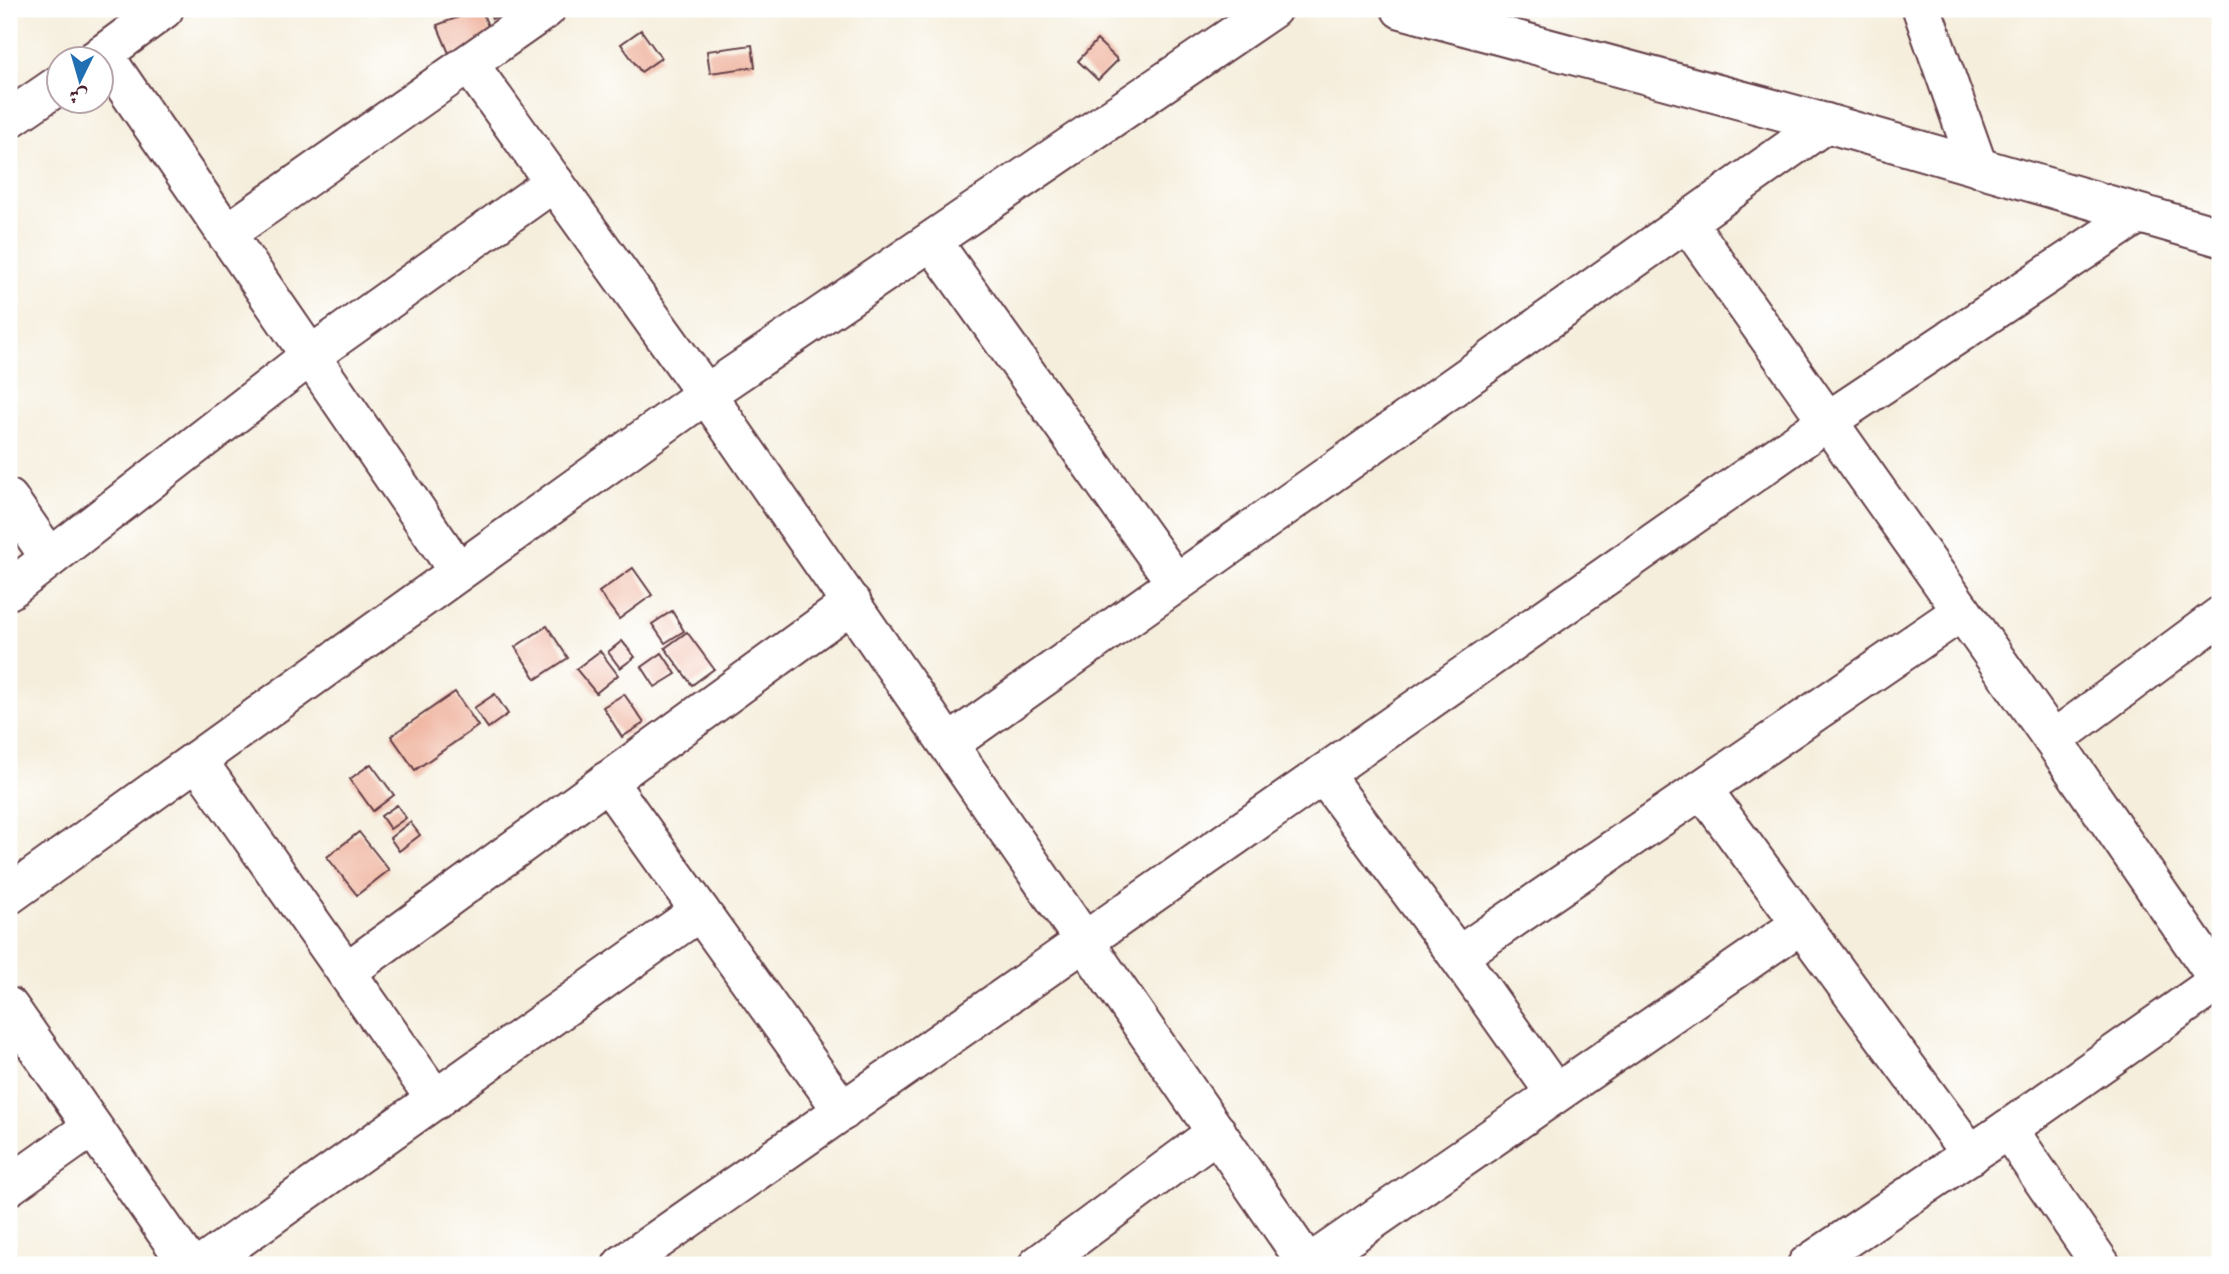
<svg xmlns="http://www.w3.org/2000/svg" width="2229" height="1274" font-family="'IM FELL Great Primer',Amiri,serif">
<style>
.building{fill:#efb39e}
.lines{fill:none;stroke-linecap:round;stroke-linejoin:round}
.minor-casing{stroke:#643e46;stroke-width:42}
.minor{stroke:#fff;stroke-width:38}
</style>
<rect width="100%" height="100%" fill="#fff"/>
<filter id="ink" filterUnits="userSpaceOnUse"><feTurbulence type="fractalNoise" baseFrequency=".0143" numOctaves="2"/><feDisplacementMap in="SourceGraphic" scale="14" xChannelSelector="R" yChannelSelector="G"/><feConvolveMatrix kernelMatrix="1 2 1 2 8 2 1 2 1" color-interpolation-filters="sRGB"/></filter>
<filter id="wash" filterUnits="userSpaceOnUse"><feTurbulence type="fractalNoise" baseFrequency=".00686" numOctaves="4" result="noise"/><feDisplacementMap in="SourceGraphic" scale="28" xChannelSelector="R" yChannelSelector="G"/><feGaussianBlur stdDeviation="1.57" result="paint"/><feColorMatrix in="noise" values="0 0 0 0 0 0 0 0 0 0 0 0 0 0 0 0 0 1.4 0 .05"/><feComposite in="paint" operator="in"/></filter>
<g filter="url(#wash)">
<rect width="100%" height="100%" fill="#f5eedc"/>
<g id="blocks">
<g class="building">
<path d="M481 9 494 41 451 58 437 25Z"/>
<path d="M487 9H512L492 19Z"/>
<path d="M641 30 661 58 641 72 621 44Z"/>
<path d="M1097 40 1118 60 1098 80 1078 61Z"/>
<path d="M752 45 755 67 710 73 707 51Z"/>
<path d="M633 568 652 595 619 619 599 592Z"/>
<path d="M672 611 684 631 665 643 652 624Z"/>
<path d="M547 626 568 658 536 679 515 647Z"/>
<path d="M687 632 714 669 692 685 665 648Z"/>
<path d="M622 641 635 657 620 668 608 652Z"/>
<path d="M600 651 618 675 596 693 576 669Z"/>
<path d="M662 653 676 674 655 687 642 667Z"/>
<path d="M455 692 478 726 415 770 391 736Z"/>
<path d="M495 694 508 714 488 728 474 708Z"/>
<path d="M624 694 644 723 622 737 603 707Z"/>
<path d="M371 764 394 795 373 811 350 779Z"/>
<path d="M397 805 406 818 390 829 381 816Z"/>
<path d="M410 822 420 835 399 851 390 838Z"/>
<path d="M359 832 389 870 357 895 327 857Z"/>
</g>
</g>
</g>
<g filter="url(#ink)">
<use href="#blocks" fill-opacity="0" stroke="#643e46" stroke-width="2"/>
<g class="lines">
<defs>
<g id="minor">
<path d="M1401 9 1826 123 2220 237"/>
<path d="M1922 9 1978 167"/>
<path d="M103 54 458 571"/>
<path d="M95 60 164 9"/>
<path d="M469 64 706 394 1308 1265"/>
<path d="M9 119 60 84"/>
<path d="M1687 222 2053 740 2219 981"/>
<path d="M226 234 546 9"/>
<path d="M932 241 1176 583"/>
<path d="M9 499 50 558"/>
<path d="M9 590 310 356 554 182"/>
<path d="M2053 740 2220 616"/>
<path d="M949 744 1826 123"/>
<path d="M197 760 436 1100"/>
<path d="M1323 774 1458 956 1555 1093"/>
<path d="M607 781 843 1111"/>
<path d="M1703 790 1971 1155"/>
<path d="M9 895 706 394 1272 9"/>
<path d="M1458 956 1962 611"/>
<path d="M346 972 852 603"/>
<path d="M9 1007 189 1265"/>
<path d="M2008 1129 2101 1265"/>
<path d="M9 1186 92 1127"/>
<path d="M202 1265 700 911"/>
<path d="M622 1265 1829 420 2137 215"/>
<path d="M1038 1265 1217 1132"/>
<path d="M1308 1265 1801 924"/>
<path d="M1807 1265 2008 1129 2220 980"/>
</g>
</defs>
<use href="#minor" class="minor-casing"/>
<use href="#minor" class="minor"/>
</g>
</g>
<rect width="2229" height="1274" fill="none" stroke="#fff" stroke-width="35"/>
<g transform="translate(80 80) rotate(185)"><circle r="33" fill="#ffffff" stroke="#b7a5aa" stroke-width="2"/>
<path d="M0-5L12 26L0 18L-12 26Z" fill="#1f6fb2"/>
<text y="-10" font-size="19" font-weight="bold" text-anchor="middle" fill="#4a1f2b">ش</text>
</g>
</svg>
